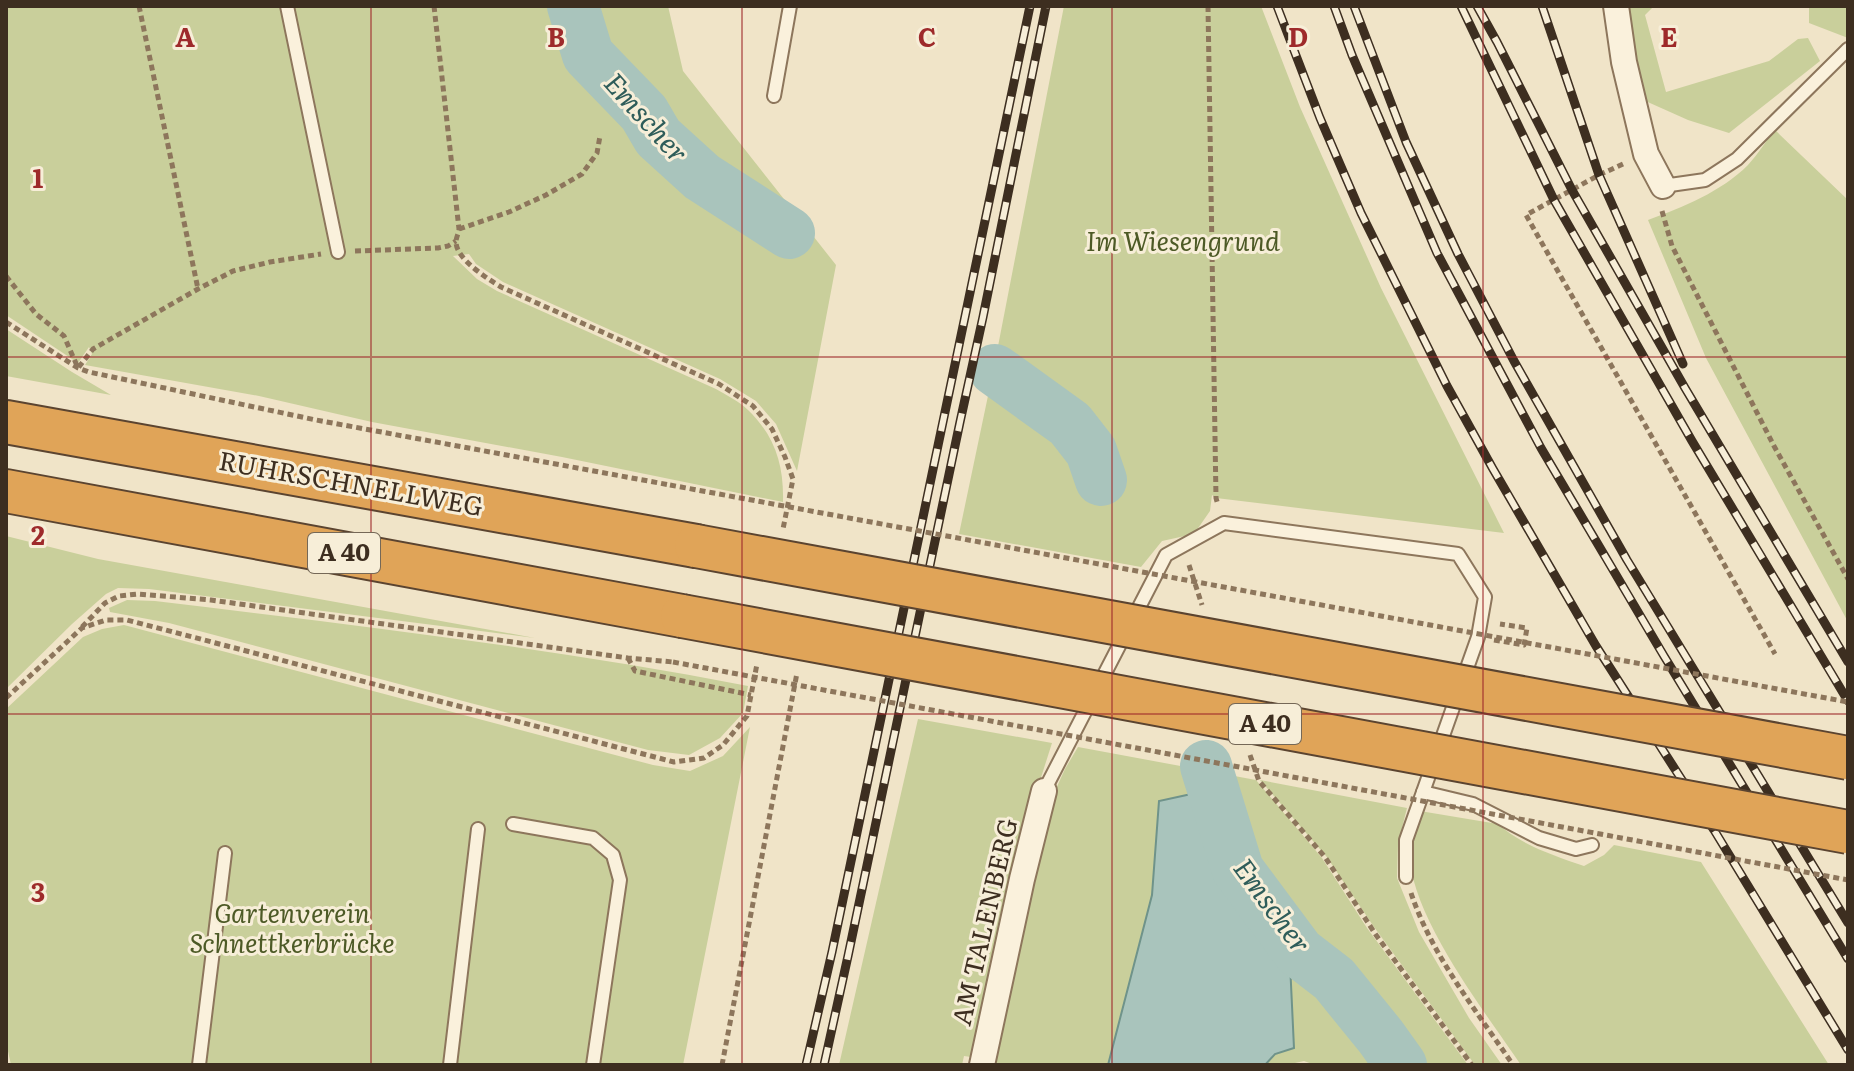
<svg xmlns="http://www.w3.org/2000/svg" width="1854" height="1071" font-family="Literata,serif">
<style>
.green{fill:#c9cf9b}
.water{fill:#a9c4bc;stroke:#6f938a;stroke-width:2}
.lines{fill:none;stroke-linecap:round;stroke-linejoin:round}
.river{stroke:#a9c4bc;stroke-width:52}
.lane-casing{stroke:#8d765c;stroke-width:16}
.street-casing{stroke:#8d765c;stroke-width:28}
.highway-casing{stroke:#5b4430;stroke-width:46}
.path{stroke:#8d765c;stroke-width:5;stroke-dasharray:6 4;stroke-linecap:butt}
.lane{stroke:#faf1dc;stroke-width:12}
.street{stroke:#faf1dc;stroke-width:24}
.highway{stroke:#e0a458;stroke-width:42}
.rail-casing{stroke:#3d2e20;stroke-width:9}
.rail{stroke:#f7eed8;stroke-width:6;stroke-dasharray:18;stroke-linecap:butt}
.highway-bridge-casing{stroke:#5b4430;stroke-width:46;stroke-linecap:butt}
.path-bridge{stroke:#8d765c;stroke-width:5;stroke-dasharray:6 4;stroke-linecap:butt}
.highway-bridge{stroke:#e0a458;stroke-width:42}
.grid{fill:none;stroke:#9e2a2b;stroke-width:2;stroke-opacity:0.55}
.labels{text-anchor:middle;stroke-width:6;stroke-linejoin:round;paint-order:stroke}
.shield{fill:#f7eed8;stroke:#756857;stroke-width:2}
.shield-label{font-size:24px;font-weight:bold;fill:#3d2e20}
.park-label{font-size:26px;font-style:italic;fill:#4d5a26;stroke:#f7eed8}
.street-label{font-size:26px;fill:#3d2e20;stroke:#f7eed8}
.water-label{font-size:28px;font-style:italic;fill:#2f5d5a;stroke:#f7eed8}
.grid-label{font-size:26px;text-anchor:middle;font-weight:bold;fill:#9e2a2b;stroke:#f7eed8;stroke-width:6;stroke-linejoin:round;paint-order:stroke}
</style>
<rect width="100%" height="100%" fill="#f0e4c8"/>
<g class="green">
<path d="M6 6H668L683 71 836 265 797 471 776 424 756 401 720 379 503 282 476 264 469 254 453 256 477 279 497 291 716 389C726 395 739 401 748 410 775 436 784 465 783 502L562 457 372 422 259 396 85 365 92 354 89 347 78 363 6 315Z"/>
<path d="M1064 6H1261L1300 107 1381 288 1504 533 1216 498 1212 495 1210 511 1194 534 1162 541 1141 567 959 534 993 372Z"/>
<path d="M1625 6H1654L1645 15 1666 92 1769 61 1798 39 1808 38 1820 61 1729 133 1688 120 1641 99Z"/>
<path d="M1809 6H1848V38L1809 23Z"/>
<path d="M1775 130 1848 200V622L1706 358 1648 220C1683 207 1721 192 1748 165 1758 154 1766 141 1775 130Z"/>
<path d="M6 329 72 372 111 395 6 376Z"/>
<path d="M6 536 98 559 535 638 149 589 118 588 106 594 72 624 6 689Z"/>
<path d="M127 600 155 601C353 625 552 648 748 686L743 713 720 738 689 755 648 750 169 623 110 612 109 608Z"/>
<path d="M124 625 653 765 690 771 723 756 750 727 683 1065H11L6 1042V709L83 637 102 629Z"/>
<path d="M918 719 1052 743 1030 812 978 1058 964 1056 962 1065H839Z"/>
<path d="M1078 747 1256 780 1322 858 1367 928 1468 1065H1315L1304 1061 1286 1065H991L1045 813 1065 769Z"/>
<path d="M1260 780 1407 808 1398 844 1397 878 1419 932 1469 1018 1502 1065H1475L1374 927 1326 856Z"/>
<path d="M1420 811 1498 824C1521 845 1555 856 1584 866L1604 855 1614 845 1701 862 1829 1065H1521C1486 1013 1400 904 1410 840 1412 830 1417 820 1420 811Z"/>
</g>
<path class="water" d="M1196 793 1219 870 1271 947 1290 963 1294 1048 1275 1054 1265 1065H1108L1152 895 1159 801Z"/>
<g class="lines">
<g class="river">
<path d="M573 6 588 55 644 113 658 137 702 177 789 233"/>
<path d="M995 370 1070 424 1091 451 1101 480"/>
<path d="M1206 766 1238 870 1299 952 1334 979 1381 1037 1401 1065"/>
</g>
<defs>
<g id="lane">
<path d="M287 6 338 252"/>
<path d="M774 96 790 6"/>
<path d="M1663 186 1705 180 1737 159 1848 49"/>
<path d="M1044 791 1166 555 1224 523 1458 554 1485 597 1478 637 1406 840V877"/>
<path d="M1423 792 1473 804 1539 838 1576 849 1592 845"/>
<path d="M513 824 593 838 613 855 620 880 593 1065"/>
<path d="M199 1065 225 853"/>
<path d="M450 1065 478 829"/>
</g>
<g id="street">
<path d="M1616 6 1624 62 1646 154 1663 186"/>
<path d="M982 1065 1022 879 1044 791"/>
</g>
<g id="highway">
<path d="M6 422 696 546"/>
<path d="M6 491 682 616"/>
</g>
</defs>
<use href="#lane" class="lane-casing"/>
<use href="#street" class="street-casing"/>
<use href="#highway" class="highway-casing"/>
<g class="path">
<path d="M139 6 198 289"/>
<path d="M434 6 459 229C459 233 456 237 456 242 456 259 488 279 501 287L719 384 753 406 772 429 785 457 793 479 783 529"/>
<path d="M1208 6 1216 498 1218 505"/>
<path d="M1623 164 1599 175 1526 215 1775 654"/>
<path d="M1662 211 1672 246 1774 446 1848 579"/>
<path d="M459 229 509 212 546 195 582 174 597 153 600 136"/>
<path d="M355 251 438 248 448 246 456 241"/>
<path d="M6 276 36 314 64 336 78 368 93 349 198 289 233 271 270 262 321 254"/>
<path d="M6 322 78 368 89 372 316 420 670 485"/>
<path d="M1189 565 1202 605"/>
<path d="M82 627 105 603 119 596 138 594 211 600 628 658 673 662"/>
<path d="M1494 640 1524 645 1527 628 1500 624"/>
<path d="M628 658 635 671 751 695"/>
<path d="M6 698 82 628 106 620H127L674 762 704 758 723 745 747 716 757 664"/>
<path d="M1250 755 1259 781 1325 857 1376 935 1472 1065"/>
<path d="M1411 893C1432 956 1476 1010 1513 1065"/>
<path d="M722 1065 797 673"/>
</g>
<use href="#lane" class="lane"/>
<use href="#street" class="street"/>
<use href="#highway" class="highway"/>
<defs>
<g id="rail">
<path d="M1277 6 1320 118 1361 213 1447 386 1493 469 1596 646 1714 830 1848 1050"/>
<path d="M1334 6 1352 55 1437 253 1541 448 1664 656 1848 959"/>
<path d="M1354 6 1406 142 1458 254 1514 361 1627 560 1848 923"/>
<path d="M1461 6 1554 200 1692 441 1848 701"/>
<path d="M1477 6 1497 42 1572 190 1685 388 1848 662"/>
<path d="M1542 6 1599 175 1683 364"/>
<path d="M806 1065 832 952 1030 6"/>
<path d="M824 1065 848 956 960 422 983 317 1046 6"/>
</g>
</defs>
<use href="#rail" class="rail-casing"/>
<use href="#rail" class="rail"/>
<defs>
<g id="highway-bridge">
<path d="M696 546 1848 758"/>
<path d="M682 616 1848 832"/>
</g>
</defs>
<use href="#highway-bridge" class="highway-bridge-casing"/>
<g class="path-bridge">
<path d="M670 485 1848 702"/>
<path d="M673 662 1848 880"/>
</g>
<use href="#highway-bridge" class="highway-bridge"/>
</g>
<path class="grid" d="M371 6V1065M742 6V1065M1112 6V1065M1483 6V1065M6 357H1848M6 714H1848"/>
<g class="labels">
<g class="shield">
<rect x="308" y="533" width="72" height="40" rx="6"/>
<rect x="1229" y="704" width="72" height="40" rx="6"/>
</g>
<g class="shield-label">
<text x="344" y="561">A 40</text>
<text x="1265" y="732">A 40</text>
</g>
<g class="park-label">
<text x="1183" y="251">Im Wiesengrund</text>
<text x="292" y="923">Gartenverein<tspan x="292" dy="30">Schnettkerbrücke</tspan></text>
</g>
<g class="street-label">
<text transform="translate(351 484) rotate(10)" y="9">RUHRSCHNELLWEG</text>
<text transform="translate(985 922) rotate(-77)" y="9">AM TALENBERG</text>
</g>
<g class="water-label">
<text transform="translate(646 118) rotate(48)" y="10">Emscher</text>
<text transform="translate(1272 906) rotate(54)" y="10">Emscher</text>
</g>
</g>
<g class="grid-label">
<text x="185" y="47">A</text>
<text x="556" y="47">B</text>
<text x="927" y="47">C</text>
<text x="1298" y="47">D</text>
<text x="1669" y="47">E</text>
<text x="38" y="188">1</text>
<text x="38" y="545">2</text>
<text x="38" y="902">3</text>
</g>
<rect width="1854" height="1071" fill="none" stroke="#3d2e20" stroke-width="16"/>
</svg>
